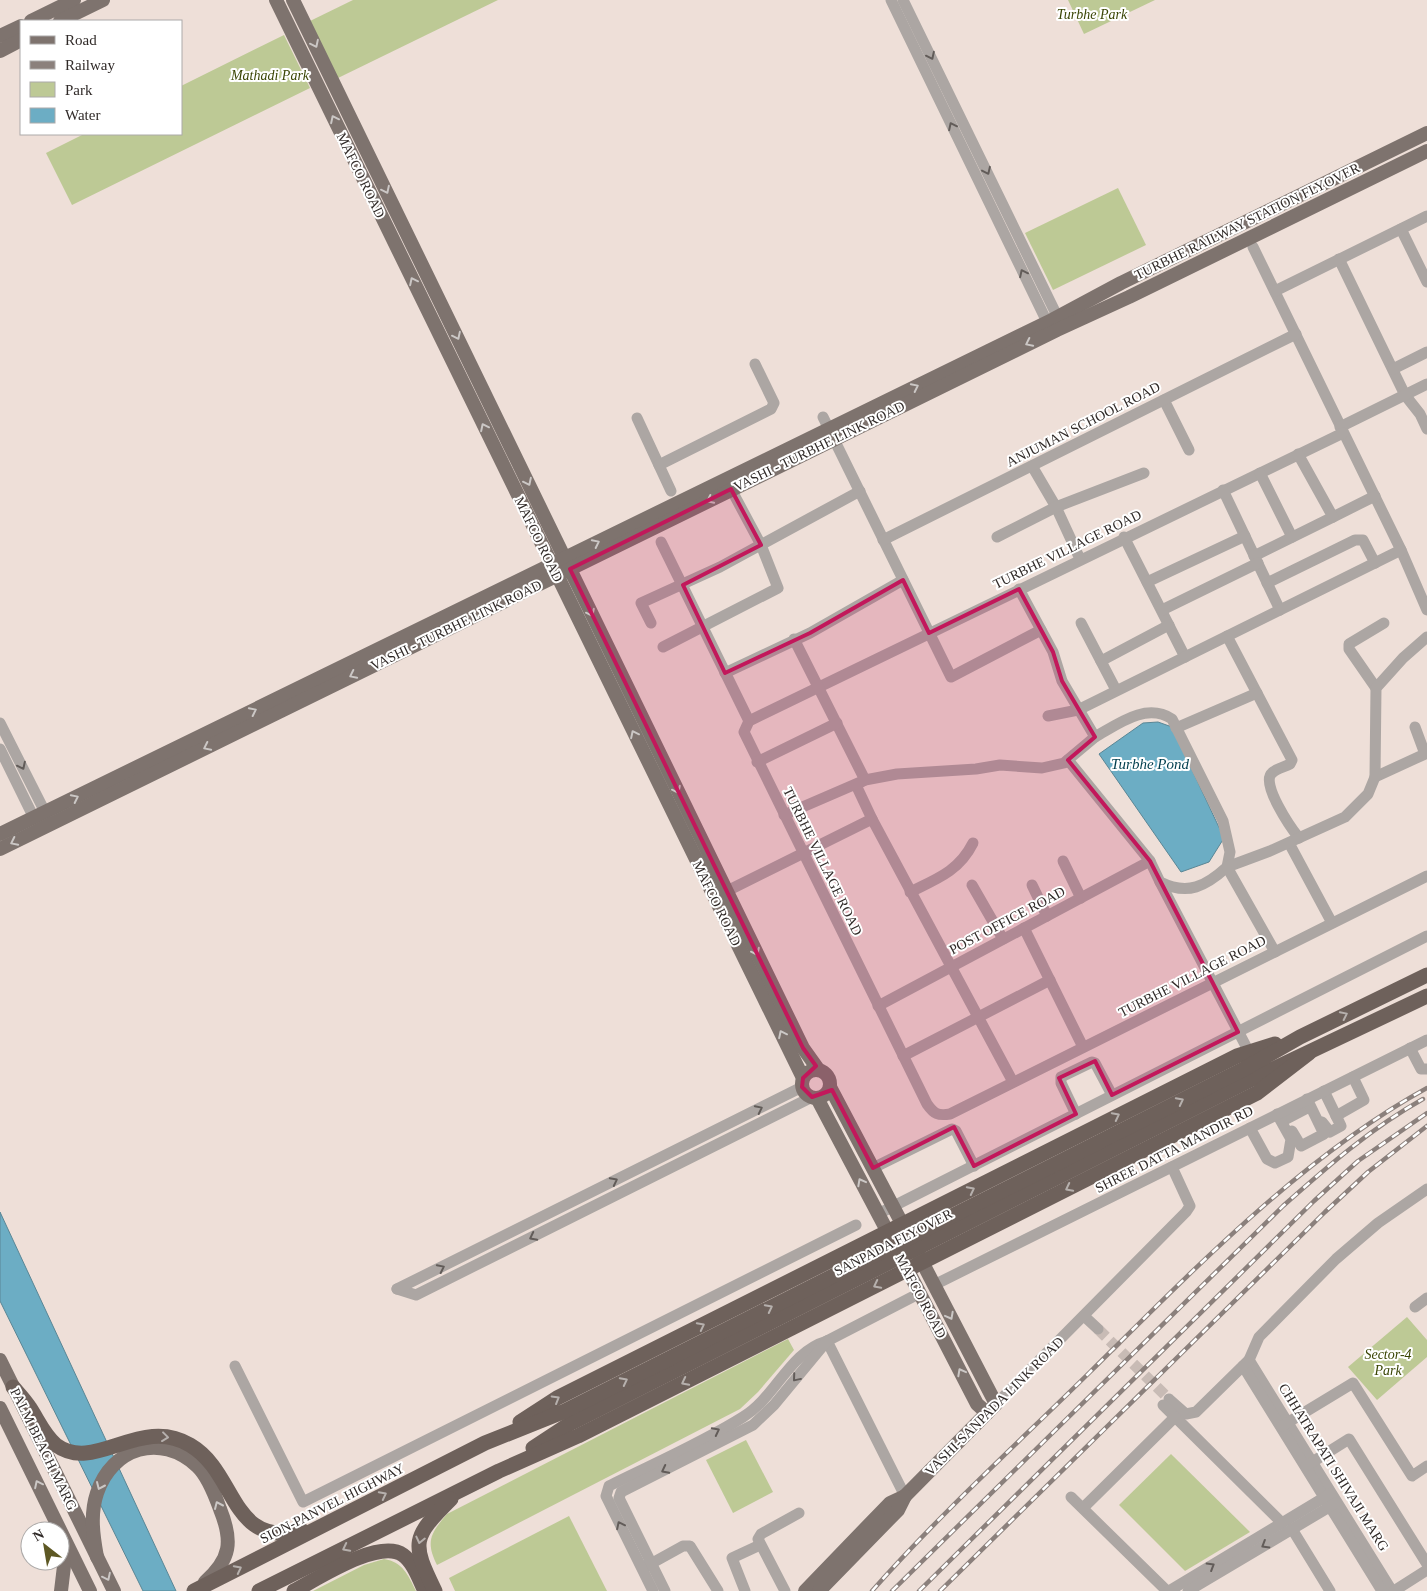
<svg xmlns="http://www.w3.org/2000/svg" width="1427" height="1591" font-family="Georgia,serif">
<style>
.green{fill:#bdc995}
.water{fill:#6cadc4;stroke:#5a8695}
.lines{fill:none;stroke-linecap:round;stroke-linejoin:round}
.minor-tunnel{stroke:#c8bbb5;stroke-width:11;stroke-dasharray:11 5.5;stroke-linecap:butt}
.minor{stroke:#aca6a3;stroke-width:11}
.major{stroke:#7e736e;stroke-width:14}
.highway{stroke:#6e615b;stroke-width:15}
.rail-casing{stroke:#8b807c;stroke-width:4.5}
.rail{stroke:#fff;stroke-width:2.5;stroke-dasharray:8;stroke-linecap:butt}
.oneway{stroke:#cbc7c5}
.oneway2{stroke:#625c59}
.oneway3{stroke:#b6b0ad}
.marked{fill:#c2185b;fill-opacity:0.2;stroke:#c2185b;stroke-width:4;stroke-linejoin:round}
.labels{text-anchor:middle;stroke-width:4;stroke-linejoin:round;paint-order:stroke}
.park-label{font-size:14px;font-style:italic;fill:#3a4504;stroke:#fff}
.street-label{font-size:14px;fill:#302a28;stroke:#fff}
.water-label{font-size:15px;font-style:italic;fill:#003e4e;stroke:#fff}
</style>
<rect width="100%" height="100%" fill="#eedfd8"/>
<g class="green">
<path d="M353 0H498L338 78 310 21Z"/>
<path d="M1068 0H1155L1084 34Z"/>
<path d="M284 35 310 88 72 205 46 153 84 134H181V86Z"/>
<path d="M1118 188 1146 245 1053 290 1025 233Z"/>
<path d="M1407 1317 1427 1340V1357L1377 1400 1348 1367Z"/>
<path d="M788 1339 794 1350 758 1392 740 1409 437 1565C425 1541 431 1533 447 1514Z"/>
<path d="M746 1440 773 1492 733 1513 706 1460Z"/>
<path d="M1171 1454 1250 1532 1185 1571 1119 1505Z"/>
<path d="M569 1516 607 1591H455L449 1578Z"/>
<path d="M384 1559C403 1562 408 1575 416 1591H313L364 1565Z"/>
</g>
<g class="water">
<path d="M1158 722 1172 727 1224 838 1209 862 1181 872 1099 754 1143 723Z"/>
<path d="M0 1212 176 1591H143L0 1301Z"/>
</g>
<g class="lines">
<path class="minor-tunnel" d="M1098 1329 1169 1399"/>
<g class="minor">
<path d="M891 0 1050 328"/>
<path d="M903 0 1061 324"/>
<path d="M1401 229 1427 282"/>
<path d="M1253 247 1401 550 1427 610"/>
<path d="M1339 259 1405 395 1420 414 1427 429"/>
<path d="M1275 291 1427 216"/>
<path d="M1393 369 1427 352"/>
<path d="M1164 400 1189 450"/>
<path d="M823 417 951 677 1041 630"/>
<path d="M637 418 671 491"/>
<path d="M1340 427 1427 384"/>
<path d="M1343 433 749 721 744 732 927 1104C934 1114 938 1116 950 1114L1427 876"/>
<path d="M659 465 771 409 774 403 755 364"/>
<path d="M1032 466 1056 507 1080 559"/>
<path d="M1260 473 1292 537"/>
<path d="M1223 490 1280 610"/>
<path d="M1333 517 1375 496"/>
<path d="M997 537 1056 507 1144 473"/>
<path d="M1124 537 1185 657"/>
<path d="M883 540 1296 334"/>
<path d="M661 542 749 721"/>
<path d="M1254 556 1333 517 1298 454"/>
<path d="M1147 582 1245 536"/>
<path d="M1267 583 1355 540H1363L1375 563"/>
<path d="M1162 610 1258 563"/>
<path d="M651 623 641 603 720 567 860 491"/>
<path d="M1081 623 1116 690"/>
<path d="M1227 636 1292 760 1290 764C1285 767 1277 768 1272 773 1260 783 1291 828 1299 838"/>
<path d="M794 639 865 780 856 785 872 819 1013 1082"/>
<path d="M663 647 778 588 761 545 731 489"/>
<path d="M1101 661 1169 625"/>
<path d="M725 673 810 633 903 580"/>
<path d="M1376 688 1349 649V644L1384 623"/>
<path d="M1048 716 1078 710 1401 550"/>
<path d="M0 723 45 812V820"/>
<path d="M1176 728 1257 693"/>
<path d="M0 749 34 818 40 822"/>
<path d="M1068 760 1150 861 1160 882C1188 896 1206 886 1227 867L1230 852 1223 821 1172 719C1146 702 1118 724 1095 737"/>
<path d="M757 762 837 723"/>
<path d="M1375 777 1425 754 1415 727"/>
<path d="M784 815 865 780 897 774 976 769 1000 765 1042 768 1064 763 1095 737 1062 681 1053 652 1019 589"/>
<path d="M1289 843 1332 923"/>
<path d="M1063 861 1081 898"/>
<path d="M1160 882 1249 1052"/>
<path d="M972 885 1003 939"/>
<path d="M1032 885 1047 916"/>
<path d="M910 892C937 879 959 871 973 843"/>
<path d="M721 894 872 819"/>
<path d="M1024 928 1083 1047"/>
<path d="M1275 952 1227 867 1270 851 1345 817 1368 794 1375 777 1376 688 1403 658 1427 637"/>
<path d="M878 1006 1150 861"/>
<path d="M1410 1048 1421 1069H1427"/>
<path d="M903 1056 1050 980"/>
<path d="M1076 1114 1061 1083V1077L1092 1062 1095 1063 1112 1095"/>
<path d="M1336 1116 1364 1100 1353 1077"/>
<path d="M1286 1119 1309 1107"/>
<path d="M1322 1122 1330 1132 1341 1126 1324 1091"/>
<path d="M1250 1128 1267 1159 1275 1163 1288 1157 1291 1139 1277 1114"/>
<path d="M1292 1131 1301 1146 1324 1134 1307 1099"/>
<path d="M873 1168 952 1129 956 1131 974 1166"/>
<path d="M878 1214 1427 936"/>
<path d="M934 1285 1427 1040"/>
<path d="M397 1289 416 1295 812 1097"/>
<path d="M397 1289 802 1087"/>
<path d="M1415 1307 1427 1298"/>
<path d="M1084 1316 1098 1329"/>
<path d="M827 1341 905 1496"/>
<path d="M1249 1360 1392 1591"/>
<path d="M235 1366 303 1502 856 1225"/>
<path d="M1243 1366 1382 1591"/>
<path d="M1169 1399 1186 1414 1196 1412 1249 1360 1259 1337 1336 1259 1378 1223 1427 1189"/>
<path d="M996 1404 1186 1212 1190 1206 1172 1167"/>
<path d="M1163 1405 1282 1523"/>
<path d="M1282 1426 1353 1383 1412 1476 1427 1466"/>
<path d="M1306 1466 1349 1439 1427 1564"/>
<path d="M1071 1497 1167 1591"/>
<path d="M1083 1508 1175 1417"/>
<path d="M1292 1529 1330 1591"/>
<path d="M645 1567 683 1546H690L718 1591"/>
<path d="M653 1591 606 1496 609 1486C653 1464 702 1443 743 1417 776 1397 789 1352 827 1341L920 1293"/>
<path d="M665 1591 619 1498 621 1492 753 1425 774 1405 827 1341"/>
<path d="M745 1591 732 1558 760 1545"/>
<path d="M785 1591 758 1539 761 1534 799 1513"/>
<path d="M1169 1591 1330 1494"/>
<path d="M1188 1591 1336 1503"/>
<path d="M1394 1591 1427 1570"/>
</g>
<g class="major">
<path d="M276 0 803 1078"/>
<path d="M293 0 803 1048 818 1069"/>
<path d="M31 21 74 0"/>
<path d="M60 21 103 0"/>
<path d="M0 36 21 26"/>
<path d="M0 51 21 40"/>
<path d="M0 834 1052 320 1121 283 1427 133"/>
<path d="M0 849 1057 330 1129 297 1427 151"/>
<circle cx="816" cy="1084" r="14"/>
<path d="M830 1087 907 1233"/>
<path d="M817 1098 893 1242"/>
<path d="M903 1261 977 1404 987 1413"/>
<path d="M0 1360 114 1591"/>
<path d="M0 1408 90 1591"/>
<path d="M60 1543 64 1566 61 1591"/>
<path d="M97 1557C93 1535 90 1514 97 1493 112 1448 160 1432 197 1466 208 1476 215 1495 220 1509 233 1541 231 1559 205 1582"/>
<path d="M805 1591 890 1503 905 1496 996 1404 917 1252"/>
<path d="M819 1591 898 1510 905 1496"/>
</g>
<g class="highway">
<path d="M13 1387C19 1394 25 1400 30 1408 38 1420 44 1435 56 1445 95 1474 140 1415 190 1445 238 1473 229 1548 303 1531"/>
<path d="M520 1422 557 1398 1237 1056 1275 1044"/>
<path d="M533 1448 571 1423 1250 1080 1427 996"/>
<path d="M194 1591 485 1443 565 1411 1244 1069 1300 1037 1427 975"/>
<path d="M259 1591 499 1471 578 1436 1257 1093 1309 1053"/>
<path d="M294 1591C317 1579 379 1538 403 1555 414 1563 419 1579 425 1591"/>
<path d="M435 1591C411 1542 412 1538 451 1499"/>
</g>
<defs>
<g id="rail">
<path d="M872 1591C940 1514 1017 1444 1090 1372 1191 1272 1303 1156 1427 1088"/>
<path d="M892 1591 1283 1206C1327 1167 1371 1128 1423 1099"/>
<path d="M919 1591 1314 1201 1358 1161 1427 1113"/>
<path d="M940 1591 1325 1212 1368 1172 1427 1126"/>
</g>
</defs>
<use href="#rail" class="rail-casing"/>
<use href="#rail" class="rail"/>
</g>
<defs><path id="oneway-chevron" d="M-2-3.5L2.5 0L-2 3.5" fill="none" stroke-width="1.6" stroke-linecap="round" stroke-linejoin="round" transform="scale(1.25)"/></defs>
<g class="oneway">
<use href="#oneway-chevron" transform="translate(315 44) rotate(64)"/>
<use href="#oneway-chevron" transform="translate(334 119) rotate(-116)"/>
<use href="#oneway-chevron" transform="translate(386 190) rotate(64)"/>
<use href="#oneway-chevron" transform="translate(413 281) rotate(-116)"/>
<use href="#oneway-chevron" transform="translate(457 336) rotate(64)"/>
<use href="#oneway-chevron" transform="translate(1029 343) rotate(154)"/>
<use href="#oneway-chevron" transform="translate(915 387) rotate(-26)"/>
<use href="#oneway-chevron" transform="translate(484 427) rotate(-116)"/>
<use href="#oneway-chevron" transform="translate(528 482) rotate(64)"/>
<use href="#oneway-chevron" transform="translate(710 500) rotate(154)"/>
<use href="#oneway-chevron" transform="translate(596 543) rotate(-26)"/>
<use href="#oneway-chevron" transform="translate(591 613) rotate(64)"/>
<use href="#oneway-chevron" transform="translate(353 675) rotate(154)"/>
<use href="#oneway-chevron" transform="translate(253 711) rotate(-26)"/>
<use href="#oneway-chevron" transform="translate(634 734) rotate(-116)"/>
<use href="#oneway-chevron" transform="translate(207 747) rotate(154)"/>
<use href="#oneway-chevron" transform="translate(677 790) rotate(64)"/>
<use href="#oneway-chevron" transform="translate(75 798) rotate(-26)"/>
<use href="#oneway-chevron" transform="translate(14 842) rotate(154)"/>
<use href="#oneway-chevron" transform="translate(756 952) rotate(64)"/>
<use href="#oneway-chevron" transform="translate(782 1034) rotate(-116)"/>
<use href="#oneway-chevron" transform="translate(861 1182) rotate(-118)"/>
<use href="#oneway-chevron" transform="translate(950 1316) rotate(62)"/>
<use href="#oneway-chevron" transform="translate(961 1372) rotate(-118)"/>
<use href="#oneway-chevron" transform="translate(38 1484) rotate(-116)"/>
<use href="#oneway-chevron" transform="translate(100 1486) rotate(114)"/>
<use href="#oneway-chevron" transform="translate(218 1505) rotate(-114)"/>
<use href="#oneway-chevron" transform="translate(107 1577) rotate(64)"/>
</g>
<g class="oneway2">
<use href="#oneway-chevron" transform="translate(931 56) rotate(64)"/>
<use href="#oneway-chevron" transform="translate(952 126) rotate(-116)"/>
<use href="#oneway-chevron" transform="translate(987 171) rotate(65)"/>
<use href="#oneway-chevron" transform="translate(1023 273) rotate(-116)"/>
<use href="#oneway-chevron" transform="translate(22 766) rotate(64)"/>
<use href="#oneway-chevron" transform="translate(759 1109) rotate(-26)"/>
<use href="#oneway-chevron" transform="translate(614 1181) rotate(-27)"/>
<use href="#oneway-chevron" transform="translate(533 1237) rotate(153)"/>
<use href="#oneway-chevron" transform="translate(441 1268) rotate(-26)"/>
<use href="#oneway-chevron" transform="translate(796 1378) rotate(130)"/>
<use href="#oneway-chevron" transform="translate(716 1431) rotate(-27)"/>
<use href="#oneway-chevron" transform="translate(665 1470) rotate(153)"/>
<use href="#oneway-chevron" transform="translate(620 1525) rotate(-116)"/>
<use href="#oneway-chevron" transform="translate(1265 1545) rotate(149)"/>
<use href="#oneway-chevron" transform="translate(1211 1566) rotate(-31)"/>
</g>
<g class="oneway3">
<use href="#oneway-chevron" transform="translate(1344 1015) rotate(-26)"/>
<use href="#oneway-chevron" transform="translate(1180 1101) rotate(-27)"/>
<use href="#oneway-chevron" transform="translate(1116 1116) rotate(-27)"/>
<use href="#oneway-chevron" transform="translate(1069 1188) rotate(153)"/>
<use href="#oneway-chevron" transform="translate(971 1190) rotate(-27)"/>
<use href="#oneway-chevron" transform="translate(877 1285) rotate(153)"/>
<use href="#oneway-chevron" transform="translate(769 1308) rotate(-27)"/>
<use href="#oneway-chevron" transform="translate(701 1326) rotate(-27)"/>
<use href="#oneway-chevron" transform="translate(624 1381) rotate(-27)"/>
<use href="#oneway-chevron" transform="translate(685 1382) rotate(153)"/>
<use href="#oneway-chevron" transform="translate(556 1399) rotate(-30)"/>
<use href="#oneway-chevron" transform="translate(165 1437) rotate(7)"/>
<use href="#oneway-chevron" transform="translate(383 1495) rotate(-27)"/>
<use href="#oneway-chevron" transform="translate(420 1540) rotate(103)"/>
<use href="#oneway-chevron" transform="translate(346 1548) rotate(153)"/>
<use href="#oneway-chevron" transform="translate(238 1569) rotate(-27)"/>
</g>
<path class="marked" d="M731 489 761 545 683 585 725 673 810 633 903 580 929 633 1019 589 1053 652 1062 681 1095 737 1068 760 1150 861 1238 1032 1112 1095 1095 1061 1059 1078 1076 1114 974 1166 954 1127 873 1168 832 1090 812 1097 802 1087 803 1078 816 1066 803 1048 570 569Z"/>
<g class="labels">
<g class="park-label">
<text x="1092" y="19">Turbhe Park</text>
<text x="270" y="80">Mathadi Park</text>
<text x="1388" y="1359">Sector-4<tspan x="1388" dy="16">Park</tspan></text>
</g>
<g class="street-label">
<text transform="translate(361 175) rotate(64)" y="5">MAFCO ROAD</text>
<text transform="translate(1247 221) rotate(-26)" y="5">TURBHE RAILWAY STATION FLYOVER</text>
<text transform="translate(1083 424) rotate(-27)" y="5">ANJUMAN SCHOOL ROAD</text>
<text transform="translate(819 446) rotate(-26)" y="5">VASHI - TURBHE LINK ROAD</text>
<text transform="translate(539 539) rotate(64)" y="5">MAFCO ROAD</text>
<text transform="translate(1067 549) rotate(-26)" y="5">TURBHE VILLAGE ROAD</text>
<text transform="translate(456 625) rotate(-26)" y="5">VASHI - TURBHE LINK ROAD</text>
<text transform="translate(823 861) rotate(64)" y="5">TURBHE VILLAGE ROAD</text>
<text transform="translate(717 903) rotate(64)" y="5">MAFCO ROAD</text>
<text transform="translate(1007 920) rotate(-28)" y="5">POST OFFICE ROAD</text>
<text transform="translate(1192 976) rotate(-27)" y="5">TURBHE VILLAGE ROAD</text>
<text transform="translate(1174 1149) rotate(-27)" y="5">SHREE DATTA MANDIR RD</text>
<text transform="translate(893 1242) rotate(-27)" y="5">SANPADA FLYOVER</text>
<text transform="translate(921 1296) rotate(62)" y="5">MAFCO ROAD</text>
<text transform="translate(994 1406) rotate(-45)" y="5">VASHI-SANPADA LINK ROAD</text>
<text transform="translate(44 1449) rotate(64)" y="5">PALM BEACH MARG</text>
<text transform="translate(1334 1467) rotate(58)" y="5">CHHATRAPATI SHIVAJI MARG</text>
<text transform="translate(332 1503) rotate(-27)" y="5">SION-PANVEL HIGHWAY</text>
</g>
<g class="water-label">
<text x="1150" y="769">Turbhe Pond</text>
</g>
</g>
<rect x="20" y="20" width="162" height="115" fill="#ffffff" stroke="#acaaa9"/>
<rect x="30" y="36" width="25" height="8" fill="#7e736e" stroke="#acaaa9"/>
<text x="65" y="45" font-size="15" fill="#302a28">Road</text>
<rect x="30" y="61" width="25" height="8" fill="#8b807c" stroke="#acaaa9"/>
<text x="65" y="70" font-size="15" fill="#302a28">Railway</text>
<rect x="30" y="82" width="25" height="15" fill="#bdc995" stroke="#acaaa9"/>
<text x="65" y="95" font-size="15" fill="#302a28">Park</text>
<rect x="30" y="108" width="25" height="15" fill="#6cadc4" stroke="#acaaa9"/>
<text x="65" y="120" font-size="15" fill="#302a28">Water</text>
<g transform="translate(45 1546) rotate(329)"><circle r="24" fill="#ffffff" stroke="#acaaa9"/>
<path d="M0-4L9 19L0 12L-9 19Z" fill="#5d5824"/>
<text y="-8" font-size="14" font-weight="bold" text-anchor="middle" fill="#302a28">N</text>
</g>
</svg>
